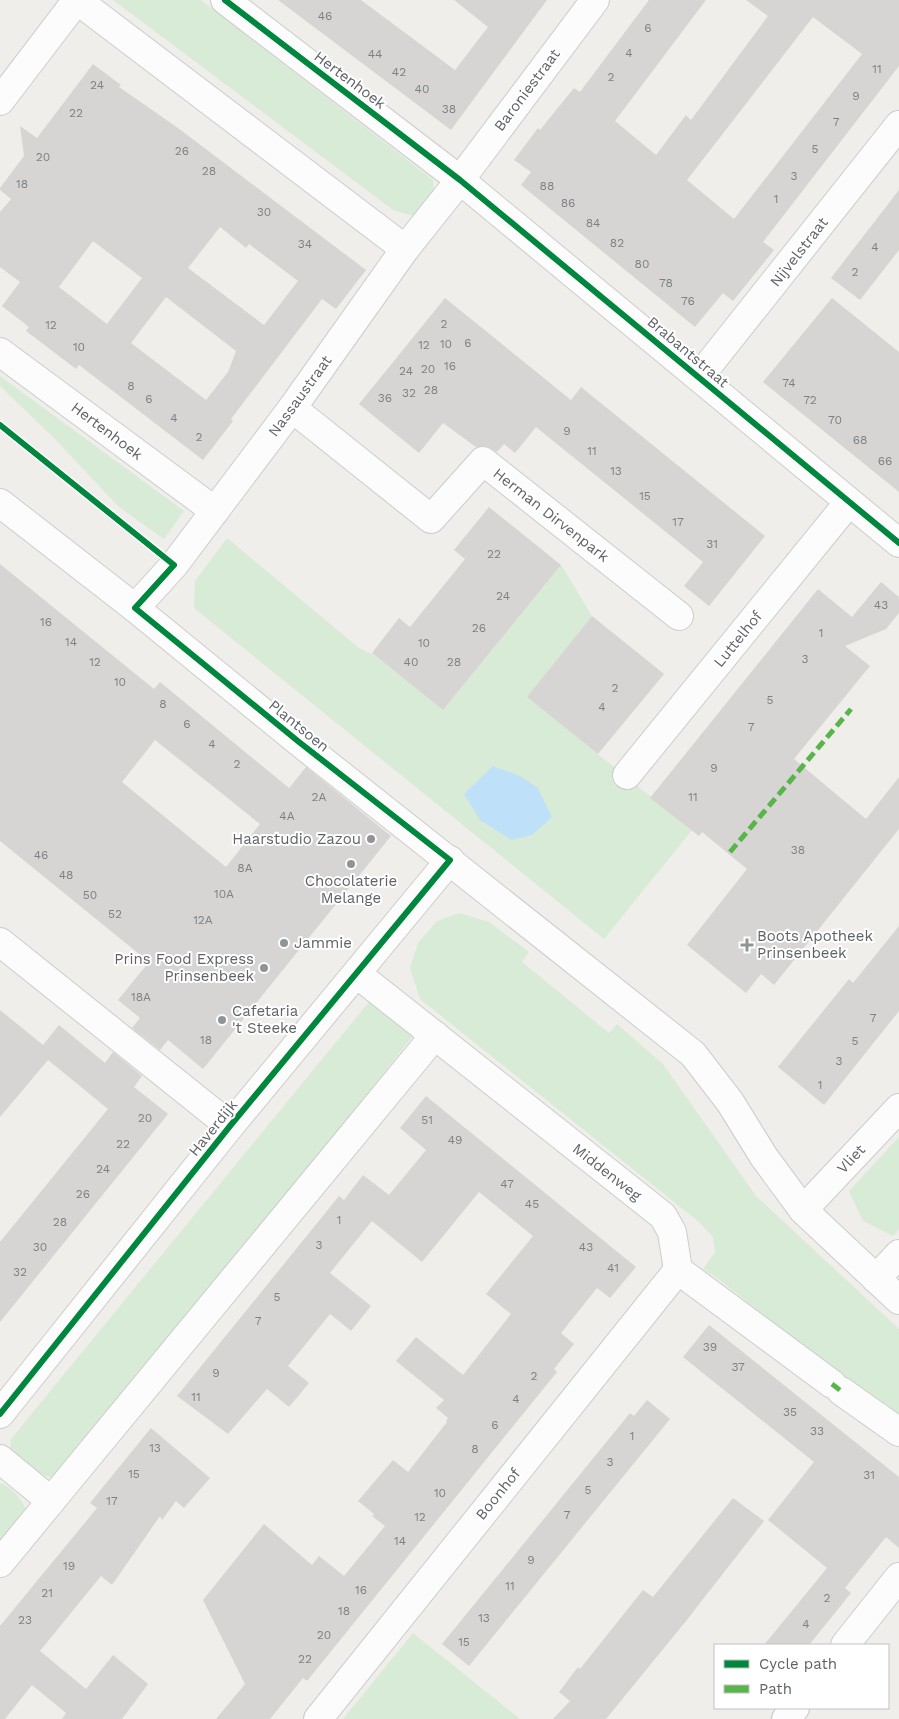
<svg xmlns="http://www.w3.org/2000/svg" width="899" height="1719" font-family="'Work Sans',sans-serif">
<style>
.green{fill:#d8ebd6}
.water{fill:#bfe0f9}
.building{fill:#d6d5d3;fill-rule:evenodd}
.lines{fill:none;stroke-linecap:round;stroke-linejoin:round}
.minor-casing{stroke:#cbcccc;stroke-width:30}
.tertiary-casing{stroke:#cbcccc;stroke-width:30}
.minor{stroke:#fdfcfc;stroke-width:28}
.tertiary{stroke:#fdfcfc;stroke-width:28}
.quiet{stroke:#58b549;stroke-width:5;stroke-dasharray:10 5;stroke-linecap:butt}
.cycleway-casing{stroke:#fff;stroke-width:9}
.cycleway{stroke:#00873e;stroke-width:6}
.poi-dot{fill:#919496;stroke:#fff;stroke-width:2}
.labels{text-anchor:middle;stroke-width:4;stroke-linejoin:round;paint-order:stroke}
.number-label{font-size:12px;fill:#7e8184}
.street-label{font-size:15px;fill:#5f6368;stroke:#fff}
.poi-label{font-size:15px;fill:#5f6368;stroke:#fff;text-anchor:start}
</style>
<rect width="100%" height="100%" fill="#efeeea"/>
<g class="green">
<path d="M113 0H201L433 180 434 193 414 216 393 210Z"/>
<path d="M0 376 184 511 164 539 119 507 55 439 0 386Z"/>
<path d="M227 538 359 648 374 655 443 710 561 565 592 616 527 697 692 830 604 939 194 608 195 581Z"/>
<path d="M459 913 489 922 529 952 522 962 609 1033 617 1024 663 1064 756 1196 899 1329V1421L717 1278 703 1269 715 1252 713 1237 699 1222 420 999 410 968 418 943 437 921Z"/>
<path d="M373 997 416 1032 203 1302 56 1479 30 1471 10 1451 11 1439Z"/>
<path d="M899 1137V1229L893 1236 863 1221 849 1191Z"/>
<path d="M0 1483C15 1489 22 1500 28 1514L0 1549Z"/>
<path d="M413 1633 520 1719H343Z"/>
</g>
<path class="water" d="M493 766 520 776 538 788 552 817 532 835 511 840 480 820 464 794Z"/>
<g class="building">
<path d="M278 0H361L455 70 488 27 454 0H547L451 130Z"/>
<path d="M649 0H706L615 121 656 155 686 115 691 120 768 16 746 0H899V66L763 242 774 250 733 301 723 293 695 327 521 185 531 172 514 160 538 128 540 130 574 88 580 92ZM813 17 862 54 734 219 687 180Z"/>
<path d="M93 64 121 85 119 87 178 128 366 270 336 309 322 299 231 419 233 421 203 460 79 365 76 369 26 331 29 327 2 306 20 282 0 267V212L11 199 0 190V188L24 156 20 126 37 138ZM220 227 246 248 249 244 298 281 264 325 188 268ZM93 241 142 278 107 324 59 287ZM166 297 236 351 228 372 206 400 131 343Z"/>
<path d="M899 190V250L860 300 831 278Z"/>
<path d="M445 298 571 400 581 387 765 536 709 606 684 586 703 562 536 427 515 453 504 444 497 452 486 446 476 447 443 423 419 453 359 404Z"/>
<path d="M832 298 899 352V492L763 382Z"/>
<path d="M489 507 561 565 443 710 372 653 399 618 410 627 465 559 454 550Z"/>
<path d="M0 564 154 689 160 682 289 788 306 767 391 836 203 1069 168 1040 160 1050 132 1028 140 1018 118 1000 149 962 0 841ZM155 740 260 824 226 867 122 782Z"/>
<path d="M881 582 899 597V613L886 629 845 646 870 666 794 759 866 819 899 777V829L774 985 761 974 746 993 687 945 747 869 702 832 699 836 650 798 818 589 852 617Z"/>
<path d="M592 616 664 674 598 754 527 697Z"/>
<path d="M899 926V1011L824 1105 778 1067 849 979 853 983Z"/>
<path d="M0 1010 43 1045 59 1025 105 1063 113 1052 142 1076 134 1087 168 1114 0 1322V1242L108 1109 48 1060 0 1117Z"/>
<path d="M426 1096 636 1267 610 1298 597 1288 561 1333 574 1344 554 1369 557 1372 307 1681 303 1678 270 1719H216L245 1684 203 1600 264 1524 312 1565 319 1556 344 1576 385 1526 372 1516 374 1514 358 1501 393 1460 408 1472 447 1422 446 1421 448 1418 436 1408 444 1400 396 1361 416 1337 463 1375 511 1314 486 1294 533 1236 479 1192 422 1262 372 1221 330 1273 371 1306 351 1331 330 1314 288 1366 309 1383 289 1407 267 1389 228 1434 177 1396 339 1196 344 1200 363 1175 389 1195 426 1150 400 1128Z"/>
<path d="M709 1325 899 1477V1548L886 1537 845 1588 851 1593 809 1645H764L827 1568 768 1520 814 1462 683 1357Z"/>
<path d="M647 1400 670 1419 469 1666 442 1644 630 1413 634 1416Z"/>
<path d="M151 1428 210 1478 184 1508 176 1501 162 1520 160 1516 112 1585 101 1576 40 1651 86 1689 113 1655 148 1684 122 1719H62L66 1713 32 1685 5 1719H0V1626L97 1508 90 1503Z"/>
<path d="M733 1498 764 1521 686 1621 606 1719H553L570 1701 559 1692 578 1667 580 1669 643 1590 653 1597Z"/>
</g>
<g class="lines">
<defs>
<g id="minor">
<path d="M77 0 405 249"/>
<path d="M225 0 460 180 899 543"/>
<path d="M0 101 77 0"/>
<path d="M0 352 215 511"/>
<path d="M699 377 899 125"/>
<path d="M292 408 431 519 483 461 679 616"/>
<path d="M0 503 135 608 299 742 693 1054 730 1102 764 1157 803 1210"/>
<path d="M135 608 174 565 290 411 405 249 460 180 595 0"/>
<path d="M627 775 849 502"/>
<path d="M0 942 230 1126"/>
<path d="M357 974 663 1216 672 1232 678 1270 832 1384"/>
<path d="M876 1279 899 1254"/>
<path d="M841 1391 899 1432"/>
<path d="M0 1414 230 1126 450 860"/>
<path d="M0 1459 51 1501 435 1035"/>
<path d="M0 1563 51 1501"/>
<path d="M845 1645 899 1577"/>
<path d="M318 1719 678 1270"/>
<path d="M786 1719 795 1708"/>
</g>
<path id="tertiary" d="M899 1108 803 1210 899 1300"/>
</defs>
<use href="#minor" class="minor-casing"/>
<use href="#tertiary" class="tertiary-casing"/>
<use href="#minor" class="minor"/>
<use href="#tertiary" class="tertiary"/>
<g class="quiet">
<path d="M730 852 851 709"/>
<path d="M832 1384 841 1391"/>
</g>
<defs>
<g id="cycleway">
<path d="M225 0 460 180 899 543"/>
<path d="M0 425 174 565 135 608 299 742 450 860 230 1126 0 1414"/>
</g>
</defs>
<use href="#cycleway" class="cycleway-casing"/>
<use href="#cycleway" class="cycleway"/>
</g>
<g class="poi-dot">
<circle cx="371" cy="839" r="5"/>
<circle cx="351" cy="864" r="5"/>
<circle cx="284" cy="943" r="5"/>
<path d="M744.5 937.5h5v5h5v5h-5v5h-5v-5h-5v-5h5z"/>
<circle cx="264" cy="968" r="5"/>
<circle cx="222" cy="1020" r="5"/>
</g>
<g class="labels">
<g class="number-label">
<text x="325" y="20">46</text>
<text x="648" y="32">6</text>
<text x="629" y="57">4</text>
<text x="375" y="58">44</text>
<text x="877" y="73">11</text>
<text x="399" y="76">42</text>
<text x="611" y="81">2</text>
<text x="97" y="89">24</text>
<text x="422" y="93">40</text>
<text x="856" y="100">9</text>
<text x="449" y="113">38</text>
<text x="76" y="117">22</text>
<text x="836" y="126">7</text>
<text x="815" y="153">5</text>
<text x="182" y="155">26</text>
<text x="43" y="161">20</text>
<text x="209" y="175">28</text>
<text x="794" y="180">3</text>
<text x="22" y="188">18</text>
<text x="547" y="190">88</text>
<text x="776" y="203">1</text>
<text x="568" y="207">86</text>
<text x="264" y="216">30</text>
<text x="593" y="227">84</text>
<text x="617" y="247">82</text>
<text x="305" y="248">34</text>
<text x="875" y="251">4</text>
<text x="642" y="268">80</text>
<text x="855" y="276">2</text>
<text x="666" y="287">78</text>
<text x="688" y="305">76</text>
<text x="444" y="328">2</text>
<text x="51" y="329">12</text>
<text x="468" y="347">6</text>
<text x="446" y="348">10</text>
<text x="424" y="349">12</text>
<text x="79" y="351">10</text>
<text x="450" y="370">16</text>
<text x="428" y="373">20</text>
<text x="406" y="375">24</text>
<text x="789" y="387">74</text>
<text x="131" y="390">8</text>
<text x="431" y="394">28</text>
<text x="409" y="397">32</text>
<text x="385" y="402">36</text>
<text x="149" y="403">6</text>
<text x="810" y="404">72</text>
<text x="174" y="422">4</text>
<text x="835" y="424">70</text>
<text x="567" y="435">9</text>
<text x="199" y="441">2</text>
<text x="860" y="444">68</text>
<text x="592" y="455">11</text>
<text x="885" y="465">66</text>
<text x="616" y="475">13</text>
<text x="645" y="500">15</text>
<text x="678" y="526">17</text>
<text x="712" y="548">31</text>
<text x="494" y="558">22</text>
<text x="503" y="600">24</text>
<text x="881" y="609">43</text>
<text x="46" y="626">16</text>
<text x="479" y="632">26</text>
<text x="821" y="637">1</text>
<text x="71" y="646">14</text>
<text x="424" y="647">10</text>
<text x="805" y="663">3</text>
<text x="95" y="666">12</text>
<text x="411" y="666">40</text>
<text x="454" y="666">28</text>
<text x="120" y="686">10</text>
<text x="615" y="692">2</text>
<text x="770" y="704">5</text>
<text x="163" y="708">8</text>
<text x="602" y="711">4</text>
<text x="187" y="728">6</text>
<text x="751" y="731">7</text>
<text x="212" y="748">4</text>
<text x="237" y="768">2</text>
<text x="714" y="772">9</text>
<text x="319" y="801">2A</text>
<text x="693" y="801">11</text>
<text x="287" y="820">4A</text>
<text x="798" y="854">38</text>
<text x="41" y="859">46</text>
<text x="245" y="872">8A</text>
<text x="66" y="879">48</text>
<text x="224" y="898">10A</text>
<text x="90" y="899">50</text>
<text x="115" y="918">52</text>
<text x="203" y="924">12A</text>
<text x="141" y="1001">18A</text>
<text x="873" y="1022">7</text>
<text x="206" y="1044">18</text>
<text x="855" y="1045">5</text>
<text x="839" y="1065">3</text>
<text x="820" y="1089">1</text>
<text x="145" y="1122">20</text>
<text x="427" y="1124">51</text>
<text x="455" y="1144">49</text>
<text x="123" y="1148">22</text>
<text x="103" y="1173">24</text>
<text x="507" y="1188">47</text>
<text x="83" y="1198">26</text>
<text x="532" y="1208">45</text>
<text x="339" y="1224">1</text>
<text x="60" y="1226">28</text>
<text x="319" y="1249">3</text>
<text x="40" y="1251">30</text>
<text x="586" y="1251">43</text>
<text x="613" y="1272">41</text>
<text x="20" y="1276">32</text>
<text x="277" y="1301">5</text>
<text x="258" y="1325">7</text>
<text x="710" y="1351">39</text>
<text x="738" y="1371">37</text>
<text x="216" y="1377">9</text>
<text x="534" y="1380">2</text>
<text x="196" y="1401">11</text>
<text x="516" y="1403">4</text>
<text x="790" y="1416">35</text>
<text x="495" y="1429">6</text>
<text x="817" y="1435">33</text>
<text x="632" y="1440">1</text>
<text x="155" y="1452">13</text>
<text x="475" y="1453">8</text>
<text x="610" y="1466">3</text>
<text x="134" y="1478">15</text>
<text x="869" y="1479">31</text>
<text x="588" y="1494">5</text>
<text x="440" y="1497">10</text>
<text x="112" y="1505">17</text>
<text x="567" y="1519">7</text>
<text x="420" y="1521">12</text>
<text x="400" y="1545">14</text>
<text x="531" y="1564">9</text>
<text x="69" y="1570">19</text>
<text x="510" y="1590">11</text>
<text x="361" y="1594">16</text>
<text x="47" y="1597">21</text>
<text x="827" y="1602">2</text>
<text x="344" y="1615">18</text>
<text x="484" y="1622">13</text>
<text x="25" y="1624">23</text>
<text x="806" y="1628">4</text>
<text x="324" y="1639">20</text>
<text x="464" y="1646">15</text>
<text x="305" y="1663">22</text>
</g>
<g class="street-label">
<text transform="translate(350 80) rotate(37)" y="5">Hertenhoek</text>
<text transform="translate(527 90) rotate(-53)" y="5">Baroniestraat</text>
<text transform="translate(799 252) rotate(-52)" y="5">Nijvelstraat</text>
<text transform="translate(688 352) rotate(40)" y="5">Brabantstraat</text>
<text transform="translate(300 396) rotate(-54)" y="5">Nassaustraat</text>
<text transform="translate(107 431) rotate(37)" y="5">Hertenhoek</text>
<text transform="translate(551 515) rotate(38)" y="5">Herman Dirvenpark</text>
<text transform="translate(738 639) rotate(-51)" y="5">Luttelhof</text>
<text transform="translate(299 726) rotate(39)" y="5">Plantsoen</text>
<text transform="translate(213 1128) rotate(-51)" y="5">Haverdijk</text>
<text transform="translate(851 1159) rotate(-47)" y="5">Vliet</text>
<text transform="translate(607 1172) rotate(38)" y="5">Middenweg</text>
<text transform="translate(498 1494) rotate(-51)" y="5">Boonhof</text>
</g>
<g class="poi-label">
<text x="361" y="844" text-anchor="end">Haarstudio Zazou</text>
<text x="351" y="886" text-anchor="middle">Chocolaterie<tspan x="351" dy="17">Melange</tspan></text>
<text x="757" y="941">Boots Apotheek<tspan x="757" dy="17">Prinsenbeek</tspan></text>
<text x="294" y="948">Jammie</text>
<text x="254" y="964" text-anchor="end">Prins Food Express<tspan x="254" dy="17">Prinsenbeek</tspan></text>
<text x="232" y="1016">Cafetaria<tspan x="232" dy="17">'t Steeke</tspan></text>
</g>
</g>
<rect x="714" y="1644" width="175" height="65" fill="#ffffff" stroke="#bfc1c3"/>
<rect x="724" y="1660" width="25" height="8" fill="#00873e" stroke="#bfc1c3"/>
<text x="759" y="1669" font-size="15" fill="#5f6368">Cycle path</text>
<rect x="724" y="1685" width="25" height="8" fill="#58b549" stroke="#bfc1c3"/>
<text x="759" y="1694" font-size="15" fill="#5f6368">Path</text>
</svg>
